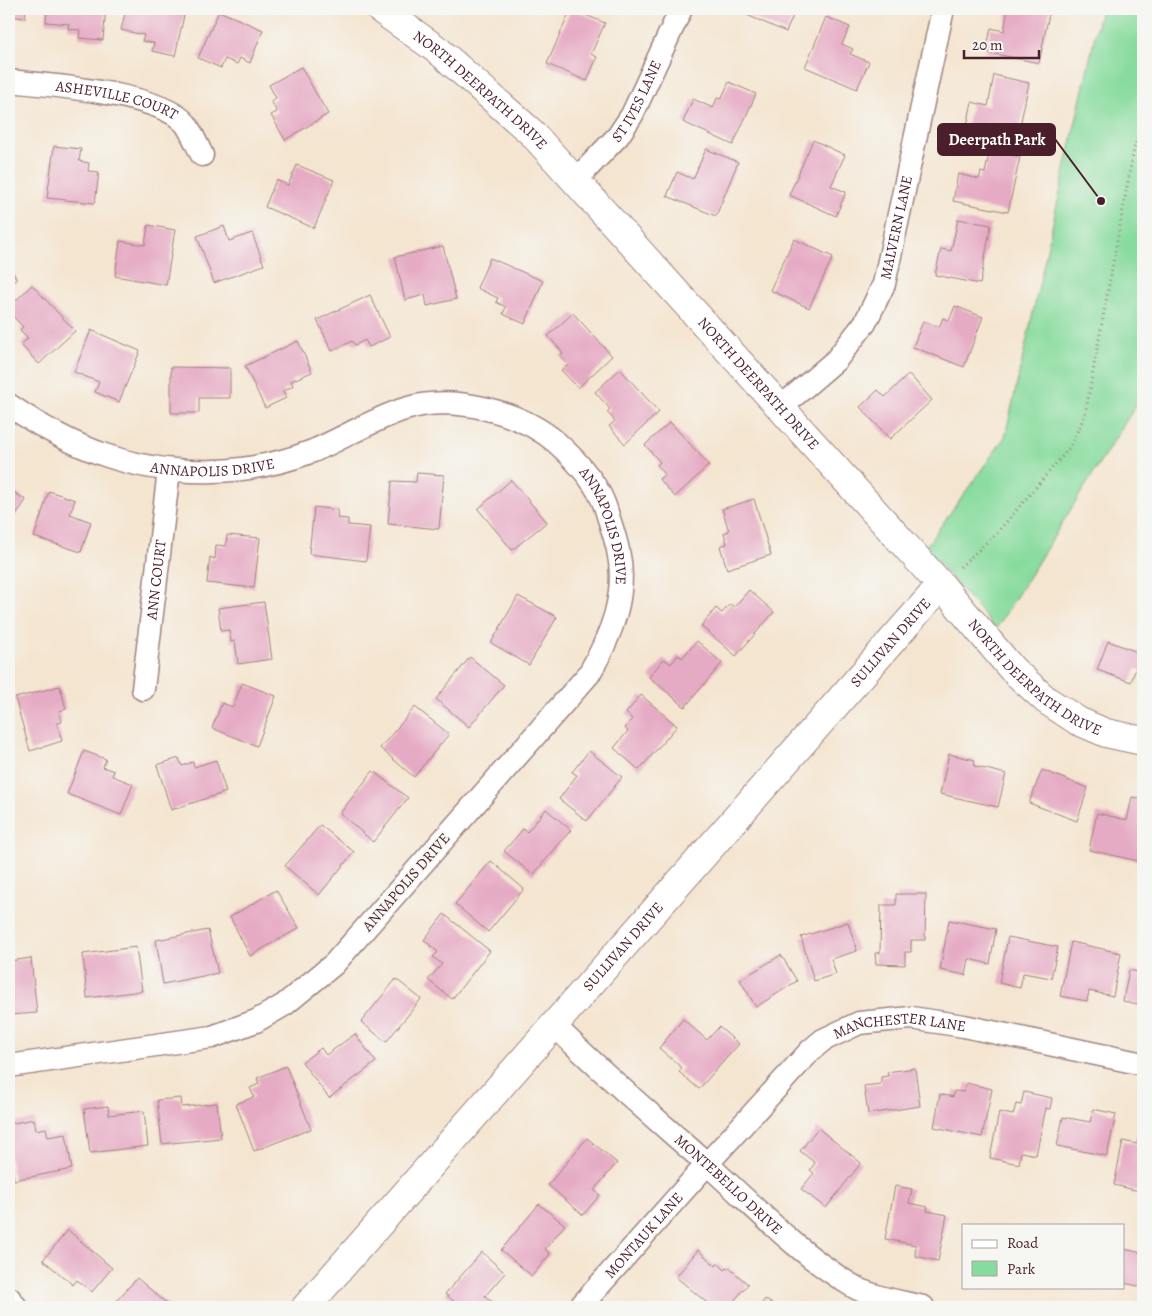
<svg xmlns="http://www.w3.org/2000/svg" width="1152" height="1316" font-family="Alegreya,serif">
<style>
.green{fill:#87db9d;stroke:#687d64}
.building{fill:#e6abc4}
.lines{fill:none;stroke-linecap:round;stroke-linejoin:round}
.minor-casing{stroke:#9f827e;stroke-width:25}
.tertiary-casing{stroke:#9f827e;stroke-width:30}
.path{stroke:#9f827e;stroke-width:3;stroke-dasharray:1 4;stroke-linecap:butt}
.minor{stroke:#fff;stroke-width:22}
.tertiary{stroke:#fff;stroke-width:28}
.labels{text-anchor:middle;stroke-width:4;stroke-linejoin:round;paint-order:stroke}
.street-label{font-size:15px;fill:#4a1f2b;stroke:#f6f6f2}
.leader{fill:none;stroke:#4a1f2b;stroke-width:2}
.callout-dot{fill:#4a1f2b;stroke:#f6f6f2;stroke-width:2}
.callout{fill:#4a1f2b;stroke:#4a1f2b;stroke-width:2}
.callout-label{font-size:16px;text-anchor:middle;font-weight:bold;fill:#fff}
</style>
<rect width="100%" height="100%" fill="#f6f6f2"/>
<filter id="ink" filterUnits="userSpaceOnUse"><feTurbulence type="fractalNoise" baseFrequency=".02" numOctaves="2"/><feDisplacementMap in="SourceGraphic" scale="10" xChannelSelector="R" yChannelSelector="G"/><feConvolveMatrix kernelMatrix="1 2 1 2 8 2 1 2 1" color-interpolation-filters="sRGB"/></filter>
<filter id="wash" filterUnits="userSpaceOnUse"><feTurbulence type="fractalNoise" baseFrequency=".0096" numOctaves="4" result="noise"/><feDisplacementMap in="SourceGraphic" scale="20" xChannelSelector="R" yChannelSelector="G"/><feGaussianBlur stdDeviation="1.12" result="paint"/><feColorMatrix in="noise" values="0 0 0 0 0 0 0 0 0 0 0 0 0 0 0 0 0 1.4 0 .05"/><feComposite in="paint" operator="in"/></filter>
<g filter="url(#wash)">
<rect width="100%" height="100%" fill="#f4e5d0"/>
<path class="green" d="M1101 9H1143V394L996 629 925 548 1005 437Z"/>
<g id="blocks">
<g class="building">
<path d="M9 9H26L25 18 9 16Z"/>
<path d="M47 9H106L103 40 79 38 80 30 68 29 69 24 46 22Z"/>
<path d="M126 9 185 11 175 56 152 51 154 43 142 41 144 35 121 30Z"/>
<path d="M571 9 605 23 591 54 597 57 587 81 547 64Z"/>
<path d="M733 9H796L786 32Z"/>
<path d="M1008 9H1050L1039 63 986 52 991 28 1004 31Z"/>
<path d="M219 11 263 30 250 63 240 58 237 64 225 59 221 68 198 58Z"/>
<path d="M826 17 850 27 842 44 853 49 850 54 869 62 857 89 805 67Z"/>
<path d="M301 67 328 114 285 140 271 115 277 112 271 101 276 98 269 85Z"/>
<path d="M994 75 1029 83 1017 140 966 130 972 102 988 106Z"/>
<path d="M729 82 756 94 733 145 683 122 693 99 713 108 717 98 721 99Z"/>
<path d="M813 140 845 155 831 186 846 192 836 216 789 195Z"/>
<path d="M54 146 81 149 79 161 89 163 88 171 99 172 95 203 47 198Z"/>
<path d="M706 149 738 162 716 216 667 196 677 172 693 179Z"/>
<path d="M990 150 1020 157 1008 212 953 201 958 174 979 179 981 172 985 173Z"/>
<path d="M297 165 334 180 314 228 265 207 276 180 288 185Z"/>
<path d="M958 219 991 225 980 284 935 275 941 249 951 251Z"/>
<path d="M148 225 175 230 166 285 115 276 120 241 145 245Z"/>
<path d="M224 226 229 241 252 233 264 265 214 283 197 236Z"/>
<path d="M794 239 833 257 809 308 770 290Z"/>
<path d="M443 246 456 299 427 306 425 295 405 300 395 257Z"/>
<path d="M490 258 543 281 525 324 503 314 506 307 496 302 498 298 477 288Z"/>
<path d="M9 265 17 280 9 284Z"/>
<path d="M32 285 75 331 39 364 21 345 28 338 20 330 23 327 9 312V307Z"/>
<path d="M370 295 390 337 369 347 365 340 355 345 352 341 332 351 317 320Z"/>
<path d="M955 306 983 317 964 367 913 347 923 321 939 327 943 318 949 321Z"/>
<path d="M573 313 612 356 578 388 561 370 568 365 560 356 563 353 548 336Z"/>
<path d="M91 330 140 351 119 402 95 392 99 382 74 372Z"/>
<path d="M298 341 312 372 291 381 293 386 283 391 286 398 265 408 245 366Z"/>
<path d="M171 367 230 368V398H199V413H171Z"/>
<path d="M620 369 659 412 625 444 609 426 615 421 607 412 610 409 595 392Z"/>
<path d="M909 374 932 400 890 439 860 407 878 390 885 397Z"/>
<path d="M670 422 709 465 675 497 659 479 665 474 657 465 660 462 645 445Z"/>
<path d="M417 473 444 475 439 529 388 524 392 481 416 482Z"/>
<path d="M511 480 547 522 512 550 478 509Z"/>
<path d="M9 489 26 500 9 526Z"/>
<path d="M49 491 75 500 70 514 91 522 81 552 34 537Z"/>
<path d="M754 499 771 555 727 569 720 546 727 544 724 533 729 531 722 509Z"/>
<path d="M314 507 338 510 337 518 348 519V525L370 527 366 561 309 554Z"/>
<path d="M227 535 260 538 254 588 207 583 210 557 215 559 216 545 226 546Z"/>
<path d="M749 590 774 612 736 656 701 626 716 608 722 613 730 604 734 607Z"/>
<path d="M518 596 557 617 529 665 491 643Z"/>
<path d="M264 602 272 659 238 664 235 641 231 642 229 630 221 631 218 608Z"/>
<path d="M697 641 722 663 685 707 649 677 664 659 671 664 678 655 682 658Z"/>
<path d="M1108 641 1143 654V671L1136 668 1131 682 1097 670Z"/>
<path d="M470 657 504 685 469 727 436 699Z"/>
<path d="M242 683 276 696 257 746 212 728 222 703 233 707Z"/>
<path d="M60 686 66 709 59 711 62 722 57 723 62 741 30 751 15 698Z"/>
<path d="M641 695 677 726 639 770 614 748 628 731 625 728 632 719 626 713Z"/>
<path d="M415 707 449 734 414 777 380 748Z"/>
<path d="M84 751 106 759 103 767 114 771 112 776 133 784 121 815 67 794Z"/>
<path d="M589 751 622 777 587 821 559 799 577 775 572 772Z"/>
<path d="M949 754 975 760 974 766 1006 774 998 807 940 794Z"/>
<path d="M179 758 182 766 193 762 194 767 216 760 226 792 171 810 157 765Z"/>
<path d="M1042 770 1088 788 1077 821 1029 803Z"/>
<path d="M373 771 408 798 373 842 340 813Z"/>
<path d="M1132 797 1143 799V862L1089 850 1097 813 1127 820Z"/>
<path d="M546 809 571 830 533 875 504 851 523 829 527 832Z"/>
<path d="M320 825 354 852 319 895 285 866Z"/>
<path d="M491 861 524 889 488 932 455 904Z"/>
<path d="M276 890 299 928 250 956 230 917Z"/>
<path d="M896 894H926L925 940H911V952H905V965L876 964 875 953H880L881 905H896Z"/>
<path d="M444 914 490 951 452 999 428 980 442 964 433 957 438 952 424 940Z"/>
<path d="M949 920 996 929 990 964 969 959 966 975 940 970Z"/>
<path d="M848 922 857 951 831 959 836 974 814 981 801 937Z"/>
<path d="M208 930 218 973 163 984 156 940Z"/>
<path d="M1008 937 1058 947 1051 978 1023 973 1020 988 999 983Z"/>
<path d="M1071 942 1121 953 1113 996 1089 991 1087 1001 1060 996Z"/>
<path d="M136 947 142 991 87 998 83 954Z"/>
<path d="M781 955 797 981 756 1007 740 980Z"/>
<path d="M31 958 37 1013 9 1015V961Z"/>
<path d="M1129 970 1143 973V1005L1123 1001Z"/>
<path d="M396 979 421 999 386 1042 361 1022Z"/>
<path d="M683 1019 707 1040 719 1027 739 1044 699 1089 679 1072 682 1068 659 1048Z"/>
<path d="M355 1034 376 1062 329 1098 302 1062 321 1048 326 1055Z"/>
<path d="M286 1066 311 1129 254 1151 236 1104 254 1097 250 1088 259 1084 257 1078Z"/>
<path d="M915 1068 920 1106 868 1114 864 1086 881 1084V1077L888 1076 887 1072Z"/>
<path d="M966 1083 992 1089 982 1137 934 1127 940 1094 953 1097 954 1091 964 1092Z"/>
<path d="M1024 1092 1052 1098 1050 1109 1046 1108 1036 1155 1021 1152 1019 1164 990 1158 999 1112 1013 1115 1016 1104 1021 1105Z"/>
<path d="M181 1098 182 1107 217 1103 221 1138 162 1144 157 1100Z"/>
<path d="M108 1106 109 1115 144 1111 148 1146 90 1153 84 1109Z"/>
<path d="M1093 1109 1116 1114 1107 1156 1057 1146 1063 1117 1090 1122Z"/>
<path d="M34 1119 36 1130 46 1128 48 1137 66 1134 72 1169 14 1180 9 1153V1124Z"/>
<path d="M818 1128 861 1163 826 1208 801 1189 814 1173 810 1170 815 1163 800 1151Z"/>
<path d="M1139 1132 1143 1133V1192L1114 1185 1123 1141 1137 1144Z"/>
<path d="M587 1138 617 1163 594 1190 600 1195 583 1215 548 1185Z"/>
<path d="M895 1186 912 1189 909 1203 928 1207 927 1211 947 1215 938 1261 915 1256 916 1245 885 1239Z"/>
<path d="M539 1204 565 1225 545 1249 550 1254 532 1276 501 1250Z"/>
<path d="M68 1230 112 1268 92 1292 77 1280 73 1285 43 1260Z"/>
<path d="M1123 1249 1143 1253V1287L1123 1283Z"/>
<path d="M698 1250 716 1266 718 1263 725 1270 728 1267 748 1284 729 1307H712L676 1277Z"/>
<path d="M482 1252 505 1273 485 1296 498 1307H461L445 1294Z"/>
<path d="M137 1278 171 1307H111Z"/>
<path d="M765 1299 776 1307H759Z"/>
</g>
</g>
</g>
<g filter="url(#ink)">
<use href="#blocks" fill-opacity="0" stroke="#9f827e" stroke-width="1"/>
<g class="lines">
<defs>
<g id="minor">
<path id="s1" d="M9 81C48 85 161 93 186 124 192 133 197 145 202 155"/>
<path id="s2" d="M575 181 618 136 632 115 681 9"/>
<path id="s3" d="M9 405C71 448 136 474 214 471 247 470 282 463 313 451 344 438 373 419 405 409 452 394 519 411 556 442 576 460 598 483 606 509 610 523 615 536 618 550 628 594 611 636 589 674L334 964 284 1005 256 1021 212 1037 9 1066"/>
<path id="s4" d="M780 408 836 360 865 323 884 284 943 9"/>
<path id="s5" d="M143 689 169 470"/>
<path id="s6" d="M555 1026C604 1075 655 1118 706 1163 753 1205 796 1252 851 1285 872 1298 899 1301 923 1307"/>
<path d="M9 1298 16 1307"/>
<path id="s7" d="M580 1307 707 1164 811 1050 823 1040 859 1023 911 1018 964 1026 1143 1064"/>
</g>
<g id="tertiary">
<path id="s8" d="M380 9 439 51 532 133 941 585 1012 669 1046 700 1078 721 1106 733 1143 741"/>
<path id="s9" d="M306 1307 941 585"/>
</g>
</defs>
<use href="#minor" class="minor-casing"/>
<use href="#tertiary" class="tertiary-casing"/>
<path class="path" d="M960 567 996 534 1070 447 1085 415 1134 149 1143 120"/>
<use href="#minor" class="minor"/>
<use href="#tertiary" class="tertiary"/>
</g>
</g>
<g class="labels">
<g class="street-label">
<text dy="5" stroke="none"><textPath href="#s8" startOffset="129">NORTH DEERPATH DRIVE</textPath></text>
<text dy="5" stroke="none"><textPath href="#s2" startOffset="102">ST IVES LANE</textPath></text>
<text dy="5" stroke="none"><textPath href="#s1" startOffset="110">ASHEVILLE COURT</textPath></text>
<text dy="5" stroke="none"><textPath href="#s4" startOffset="222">MALVERN LANE</textPath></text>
<text dy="5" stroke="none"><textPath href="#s8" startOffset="534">NORTH DEERPATH DRIVE</textPath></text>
<text dy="5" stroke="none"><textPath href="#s3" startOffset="218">ANNAPOLIS DRIVE</textPath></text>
<text dy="5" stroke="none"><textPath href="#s3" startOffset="682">ANNAPOLIS DRIVE</textPath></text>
<text dy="5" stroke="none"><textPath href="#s5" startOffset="110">ANN COURT</textPath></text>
<text dy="5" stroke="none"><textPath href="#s9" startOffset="885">SULLIVAN DRIVE</textPath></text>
<text dy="5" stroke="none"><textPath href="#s8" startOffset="939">NORTH DEERPATH DRIVE</textPath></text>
<text transform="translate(406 882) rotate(-49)" y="5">ANNAPOLIS DRIVE</text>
<text dy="5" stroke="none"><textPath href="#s9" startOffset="480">SULLIVAN DRIVE</textPath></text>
<text dy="5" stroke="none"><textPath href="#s7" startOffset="441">MANCHESTER LANE</textPath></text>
<text dy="5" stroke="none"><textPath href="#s6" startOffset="235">MONTEBELLO DRIVE</textPath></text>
<text dy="5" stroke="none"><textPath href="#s7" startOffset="96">MONTAUK LANE</textPath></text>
</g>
</g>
<path class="leader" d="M1101 201L1055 139"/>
<circle class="callout-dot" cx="1101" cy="201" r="5"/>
<rect class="callout" x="938" y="124" width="117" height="31" rx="5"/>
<g class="callout-label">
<text x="997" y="145">Deerpath Park</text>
</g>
<rect width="1152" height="1316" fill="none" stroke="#f6f6f2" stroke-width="30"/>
<rect x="962" y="1224" width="162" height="65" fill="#f6f6f2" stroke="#b1a0a2"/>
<rect x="972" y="1240" width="25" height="8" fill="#ffffff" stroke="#b1a0a2"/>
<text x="1007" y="1248" font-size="15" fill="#4a1f2b">Road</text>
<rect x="972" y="1261" width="25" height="15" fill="#87db9d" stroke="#b1a0a2"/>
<text x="1007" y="1274" font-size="15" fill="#4a1f2b">Park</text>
<path d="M964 50v8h75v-8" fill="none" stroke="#4a1f2b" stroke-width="2.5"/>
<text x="972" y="50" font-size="15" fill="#4a1f2b" stroke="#f6f6f2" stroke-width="4" paint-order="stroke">20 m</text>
</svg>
